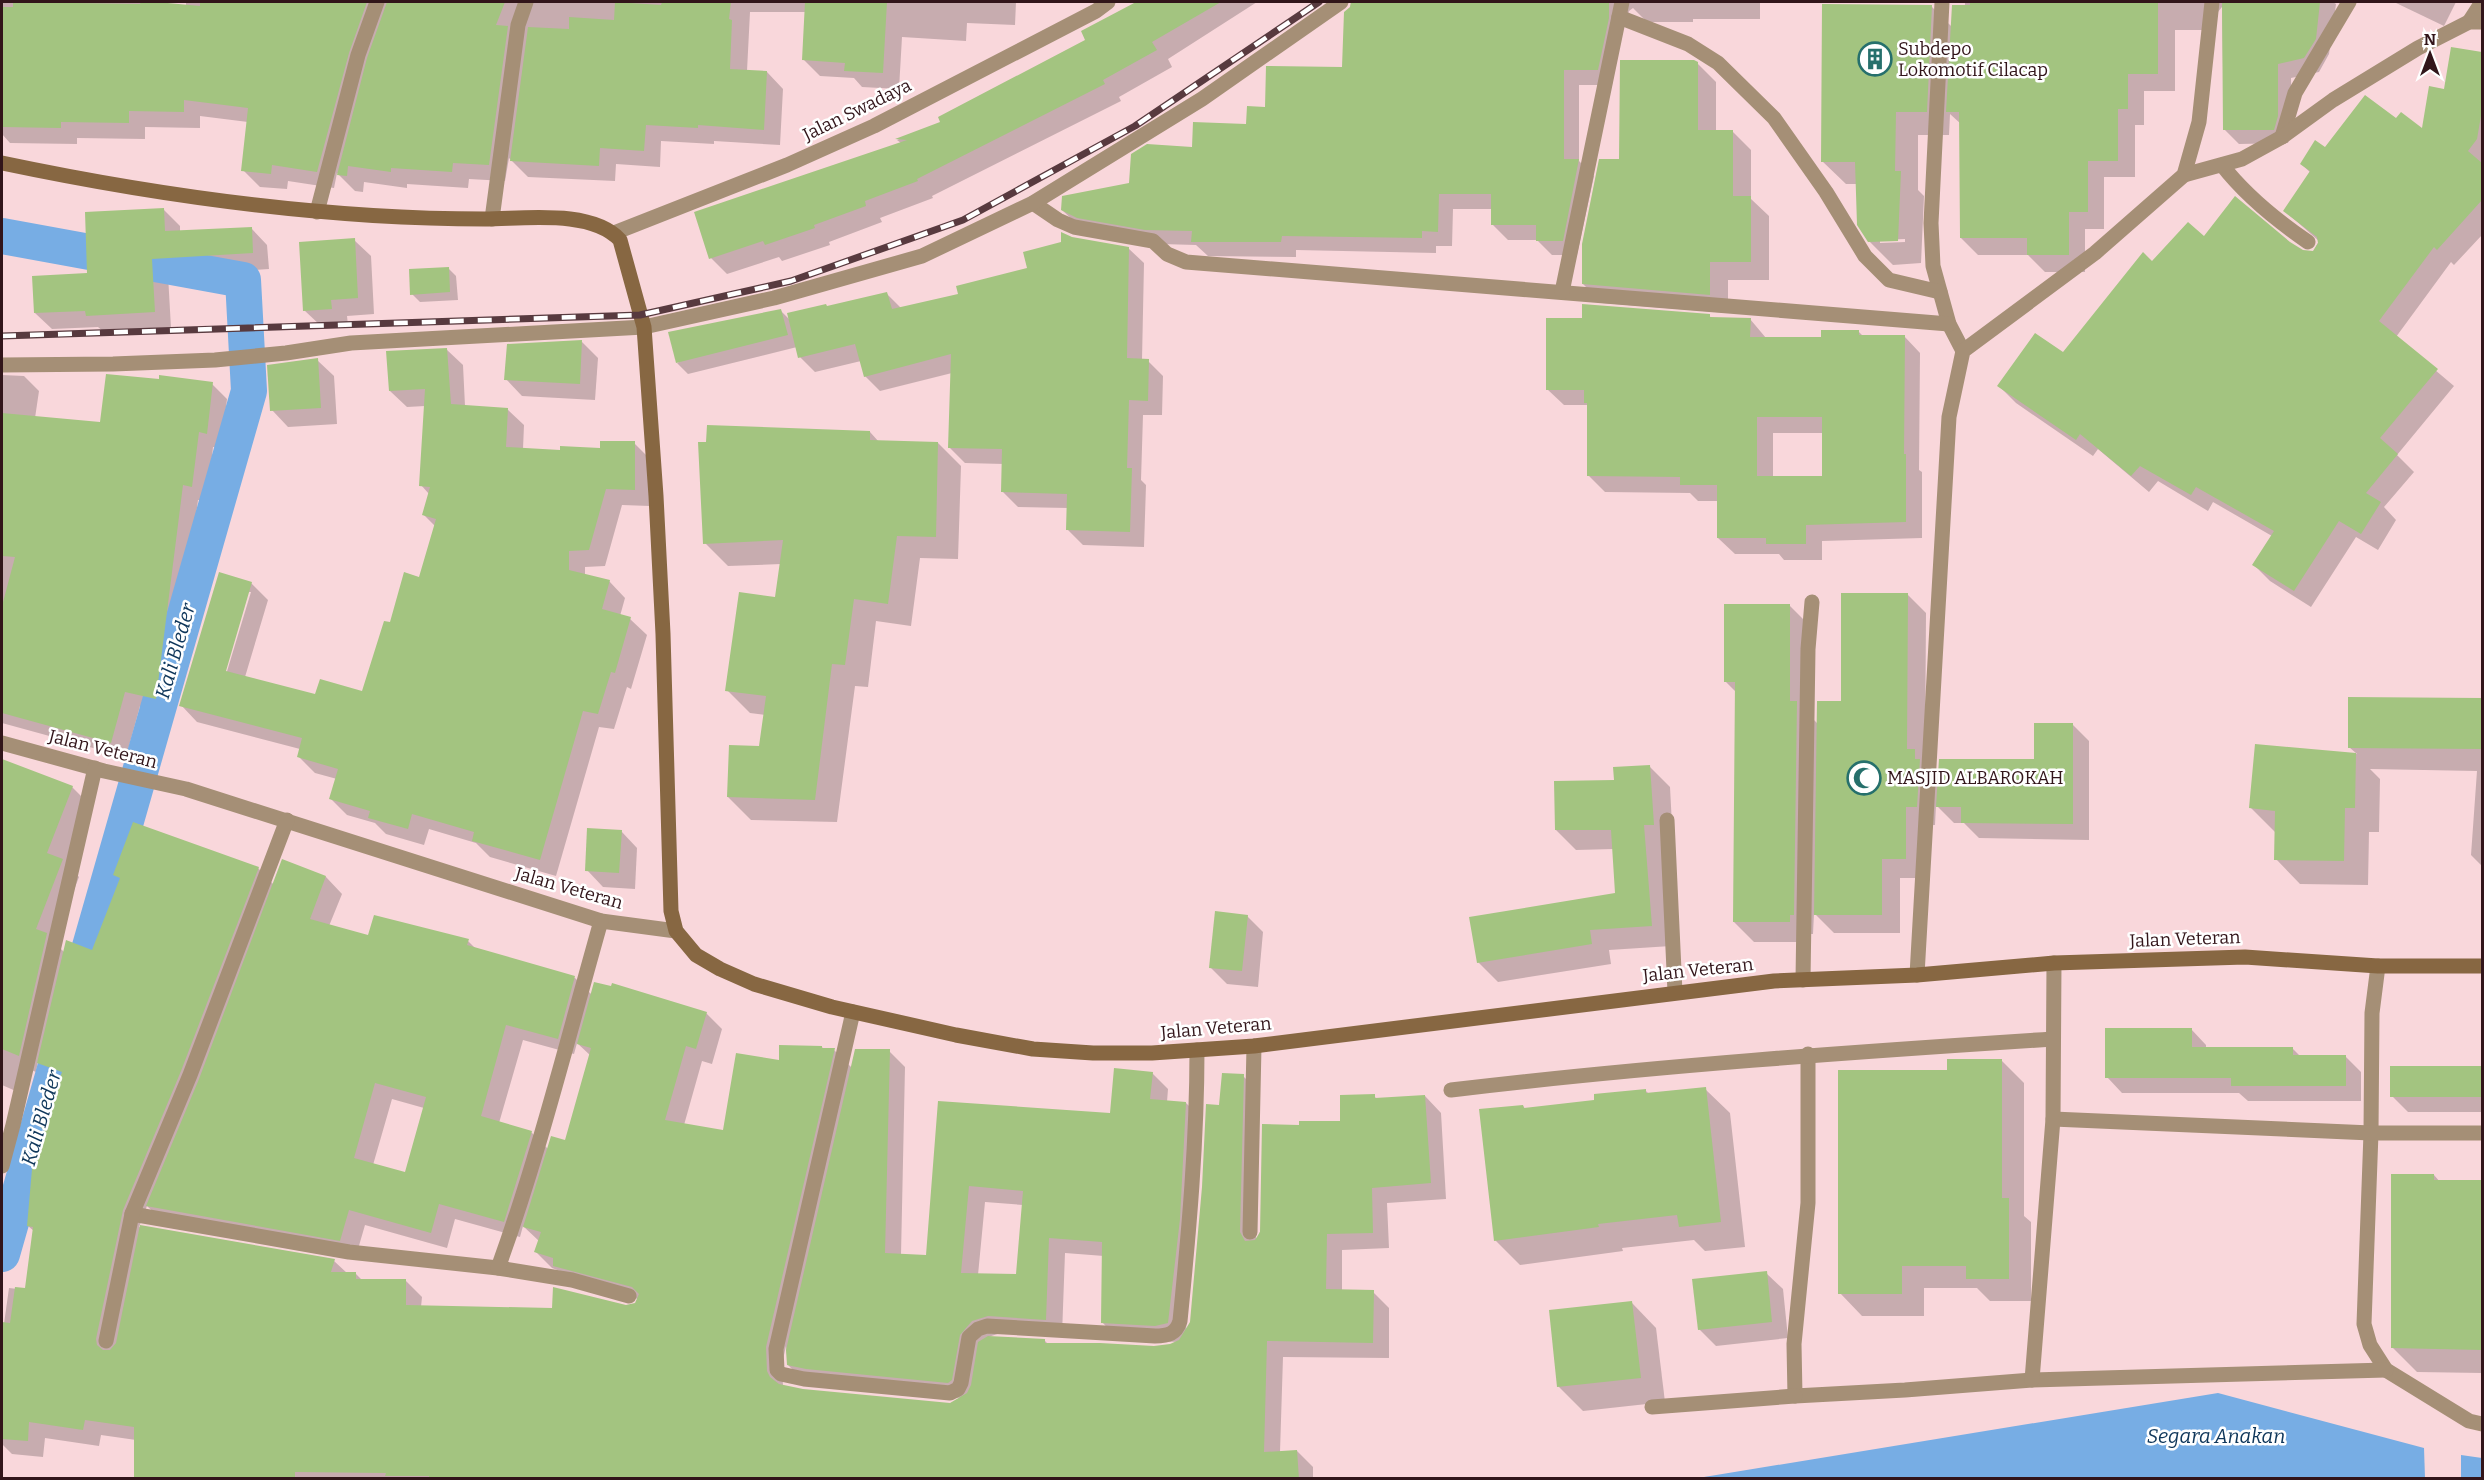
<svg xmlns="http://www.w3.org/2000/svg" width="2484" height="1480" font-family="Bitter,serif">
<style>
.water{fill:#77ade4}
.shadow{fill:#0003;fill-rule:evenodd}
.lines{fill:none;stroke-linecap:round;stroke-linejoin:round}
.canal{stroke:#77ade4;stroke-width:36}
.building{fill:#a3c480;fill-rule:evenodd}
.lane{stroke:#a58f76;stroke-width:15}
.street{stroke:#a58f76;stroke-width:15}
.secondary{stroke:#876742;stroke-width:15}
.rail-casing{stroke:#583a3f;stroke-width:7}
.rail{stroke:#fff;stroke-width:4.5;stroke-dasharray:14;stroke-linecap:butt}
.labels{text-anchor:middle;stroke-width:5;stroke-linejoin:round;paint-order:stroke}
.poi-label{font-size:18px;fill:#32151a;stroke:#fff;text-anchor:start}
.street-label{font-size:18px;fill:#32151a;stroke:#fff}
.water-label{font-size:20px;font-style:italic;fill:#0e365a;stroke:#fff}
</style>
<rect width="100%" height="100%" fill="#f9d7db"/>
<g class="water">
<path d="M2218 1393 2424 1448 2425 1478H1698Z"/>
<path d="M2461 1455 2482 1458V1478H2461Z"/>
</g>
<g class="shadow">
<path d="M2 2H142L186 6V2H1016L1015 25 967 23 966 41 902 37 899 89 862 87 854 78 820 76 804 60 806 12H750L747 71 767 72 783 89 780 145 714 141V144L661 141 660 167 616 164 615 181 528 177 509 158 505 181 469 179 468 188 407 184V188L364 182 363 192 355 191 337 173 334 188 288 181 287 189 260 187 243 170 248 122 200 116V128L145 127V139L77 138V144L10 143 2 134Z"/>
<path d="M1136 2H1257L1168 59 1172 67 1119 97 1121 101 932 196 933 198 880 218 882 222 829 242 830 245 782 261 779 257 727 274 711 258 901 143 897 140 943 122 1087 41Z"/>
<path d="M1351 2H1760V19H1693V22H1647L1633 8 1629 11 1626 22H1623L1612 85H1579V161L1594 176 1577 255H1552L1537 240H1508L1493 225V209H1453L1452 246H1436V253L1296 250V257L1208 256 1196 245 1161 244 1078 225 1062 210 1131 184 1194 148 1247 126 1266 109 1344 68Z"/>
<path d="M1965 2H2333L2336 4 2329 54 2319 72 2291 78 2292 131 2288 143 2239 144 2224 129 2222 7 2203 30H2175V91H2144V125H2135V177H2104V229H2085V272H2045L2028 255H1978L1961 238V124L1950 114 1949 135H1918V190L1924 196 1921 263 1893 265 1869 241 1857 184H1846L1822 161 1931 6 1952 27 1965 7ZM1905 239V242L1880 243V240Z"/>
<path d="M2394 2H2456L2444 26Z"/>
<path d="M2452 49 2482 54V235L2454 265 2451 262 2396 337 2454 386 2397 455 2414 472 2384 507 2396 520 2378 550 2356 537 2311 607 2270 581 2254 565 2272 536 2213 502 2208 511 2158 481 2149 492 2098 449 2093 456 2016 403 1999 386 2063 354 2152 263 2204 239 2289 243 2302 252H2313L2319 241 2285 211 2311 173 2301 164 2326 149 2396 120 2423 131 2446 90Z"/>
<path d="M1697 63 1716 82V131H1732L1751 150V199L1769 216V280H1728V313L1602 303 1583 284 1621 161Z"/>
<path d="M163 209 180 226V232L251 228 267 245 269 269 168 275 171 328 104 332 98 327 52 329 35 313 89 274Z"/>
<path d="M1072 238 1128 248 1144 263 1142 360 1148 361 1163 376 1162 415H1143L1141 480 1146 485 1144 547 1083 545 1068 530V508L1018 507 1003 492 1004 464 965 463 950 448 952 373 880 391 865 376 861 361 815 372 800 357 797 347 688 374 677 363 781 311 790 320 828 308 887 294 901 308 960 295 1029 269Z"/>
<path d="M354 240 371 256 374 314 347 316 348 325 321 326 304 310Z"/>
<path d="M448 268 456 276 458 300 420 302 412 294Z"/>
<path d="M1709 316 1712 318 1750 319 1766 338H1822L1858 331 1863 336H1904L1920 353 1919 470 1922 472V538L1822 541V560H1784L1779 554H1735L1718 538V501H1698L1690 493 1605 492 1589 476V405H1564L1547 389ZM1773 433H1823V478H1773Z"/>
<path d="M582 342 598 358 595 400 522 396 506 379Z"/>
<path d="M446 349 463 365 465 406 507 409 524 425 523 449 561 452 601 450 634 443 650 459V506L622 505 605 566 585 567V575L609 581 625 598 620 616 630 619 647 635 631 689 627 687 614 729 599 727 556 876 490 857 476 843 429 829 424 845 386 834 375 823 347 815 331 799 337 779 315 773 298 756 300 749 197 722 181 705 251 583 268 600 245 677 316 696 363 693 391 624 420 578 435 526 424 515 429 494 421 485 425 406 407 407 390 391ZM248 592H251L225 678H222Z"/>
<path d="M317 360 334 376 337 424 288 427 272 410Z"/>
<path d="M2 375 24 376 39 391 35 418 96 425 212 384 227 399 221 448 213 447 207 501 198 500 170 714 140 706 126 757 2 723Z"/>
<path d="M870 432 879 442 938 443 961 466 958 559 920 558 911 626 876 621 868 687 855 686 837 822 751 820 728 797 761 747 765 715 750 713 727 690 777 598 781 564 728 566 705 543Z"/>
<path d="M1907 594 1926 613 1925 761 1934 776 1939 781 2036 761 2072 724 2089 741V840L1979 838 1964 823H1954L1936 805 1935 825H1924V878H1900V933H1834L1814 913 1813 934H1809V942H1754L1734 922 1736 692 1725 681 1789 605 1809 625V715L1818 724 1843 702Z"/>
<path d="M2350 698 2482 700V866L2471 855 2477 771 2370 769 2380 779 2379 832H2369L2368 885 2300 884 2276 859 2275 832 2250 807 2256 746 2357 754 2349 747Z"/>
<path d="M2 761 72 787 89 804 66 863 79 877 54 942 64 952H93L120 880 114 875 258 868 274 885 283 861 326 877 342 894 329 926 369 937 468 941 476 949 575 978 592 995 706 1013 722 1029 712 1064 702 1061 684 1125 724 1131 780 1061 822 1047 824 1050H834L852 1068 889 1051 905 1067 901 1255 927 1257 940 1103 1112 1114 1152 1073 1168 1089 1167 1102 1186 1103 1202 1119 1195 1236 1186 1330 1191 1322 1221 1106 1243 1076 1259 1092 1256 1242 1300 1127 1341 1123 1374 1096 1377 1099 1425 1096 1441 1113 1446 1199 1387 1203 1389 1248 1342 1250V1291L1373 1292 1389 1308V1358L1283 1357 1280 1452 1297 1451 1313 1467V1478H135L136 1440 101 1435 99 1446 45 1438 43 1457 12 1454 2 1444V1338L9 1288 26 1290 34 1231 28 1226 45 1131 61 1081 55 1079 38 1061 36 1072 27 1068 18 1092 2 1085ZM523 1040 574 1054 577 1043 591 1056 566 1142 548 1149 531 1132 499 1123ZM392 1099 424 1108 406 1174 373 1165ZM985 1202 1023 1205 1018 1276 978 1275ZM147 1206 164 1222 356 1256 365 1225 447 1248 455 1219 520 1237 523 1226 539 1241 536 1252 552 1268 560 1271 571 1281 638 1299 636 1305 626 1307 554 1310 421 1307 422 1297 406 1281 362 1280 356 1274 347 1273 334 1261 139 1227ZM1065 1253 1104 1256 1102 1322 1118 1339 1178 1342 1170 1346 1154 1347 1048 1344 1045 1341 988 1337 1004 1332 1062 1335ZM786 1346 788 1365 804 1381 823 1385 961 1398 950 1404 803 1390 783 1386 782 1364Z"/>
<path d="M1650 767 1670 787 1673 844 1671 946 1609 950 1611 964 1498 982 1478 962 1617 894 1614 849 1576 850 1556 830 1615 782Z"/>
<path d="M621 831 637 848 635 889 603 887 587 870Z"/>
<path d="M1247 916 1263 932 1258 987 1227 984 1211 968Z"/>
<path d="M2191 1029 2206 1045V1049H2293L2301 1057H2346L2361 1072V1101H2248L2239 1093H2122L2107 1077Z"/>
<path d="M2001 1060 2024 1083V1216L2031 1222V1301H1990L1977 1288H1924V1316H1862L1840 1293 1948 1072Z"/>
<path d="M2392 1068H2482V1112H2408L2392 1096Z"/>
<path d="M1705 1089 1730 1113 1745 1247 1705 1251 1694 1240 1622 1248 1623 1251 1520 1265 1495 1240 1523 1106 1526 1110 1596 1101 1645 1090 1650 1095Z"/>
<path d="M2434 1175 2440 1182 2482 1183V1373L2417 1372 2393 1348Z"/>
<path d="M1766 1273 1783 1289 1788 1338 1716 1346 1699 1329Z"/>
<path d="M1632 1303 1656 1328 1665 1402 1583 1411 1558 1386Z"/>
</g>
<g class="lines">
<path class="canal" d="M2 236 243 280 249 391 2 1254"/>
</g>
<g class="building">
<path d="M13 2 140 4 141 2H157L200 6V2H367L349 53 317 172 272 165 271 174 241 171 248 108 184 100V112L129 111V123L61 122V128L2 127V7H13Z"/>
<path d="M387 2H505L496 25 508 26 489 165 453 163 452 172 391 168V172L348 166 347 176 337 175 367 58Z"/>
<path d="M615 2 661 5 662 2H731L729 19 732 20 730 69 767 71 764 130 698 125V128L646 125 644 151 600 148 599 166 510 161 528 27 569 29V17L614 20Z"/>
<path d="M805 2H887L883 73 844 71 845 63 802 60Z"/>
<path d="M1136 2H1221L1152 42 1157 50 1103 80 1105 84 917 179 918 181 865 201 866 206 814 225 815 228 765 245 763 241 709 259 694 212 907 140 895 139 940 122 938 117 1085 40 1081 31Z"/>
<path d="M1351 2H1609V18L1598 70H1564V159H1579L1563 241H1536V225H1491V194H1439L1438 232 1422 231V238L1282 236 1281 242H1191L1192 231 1145 230 1077 218 1061 210 1062 196 1129 183 1131 154 1147 144 1192 147 1193 122 1246 124 1247 106 1265 107 1266 66 1342 67 1344 12 1350 7Z"/>
<path d="M1970 2H2158V74H2128V109H2118V161H2088V212H2069V255H2027V238H1960L1959 112H1946L1952 5H1970Z"/>
<path d="M2222 2H2320L2316 39 2304 58 2278 64V116L2274 130H2223Z"/>
<path d="M1822 4 1932 5 1927 112H1896L1895 171H1901L1898 241 1868 242 1857 225 1855 162H1821Z"/>
<path d="M2451 47 2482 52V110L2477 139 2468 151 2482 163V200L2437 250 2434 247 2379 321 2438 369 2380 438 2398 454 2366 493 2381 502 2361 534 2339 521 2294 591 2252 565 2274 531 2196 487 2191 495 2140 466 2131 476 2080 434 2076 440 1997 386 2035 333 2063 352 2143 252 2152 261 2188 222 2204 236 2235 196 2290 242 2303 250 2313 251 2318 243 2317 237 2283 211 2310 171 2300 164 2315 140 2325 147 2365 95 2396 118 2401 112 2422 128 2429 86 2444 89Z"/>
<path d="M1620 60H1694L1698 62V130H1733V196H1751V262H1710V295L1582 284V244L1599 159H1619Z"/>
<path d="M164 208 165 231 252 227 253 253 152 259 155 312 86 316 85 311 34 313 32 276 87 273 85 212Z"/>
<path d="M1061 232 1072 237 1129 247 1127 358 1149 359 1148 401 1129 400 1127 468H1132L1130 532 1066 530 1067 494 1001 492 1002 449 948 448 951 354 864 377 855 344 798 358 787 313 826 304 827 306 887 292 892 309 958 294 956 286 1027 268 1023 252 1061 242Z"/>
<path d="M355 238 358 298 331 300 332 309 303 311 299 242Z"/>
<path d="M449 267 450 292 410 295 409 269Z"/>
<path d="M1582 304 1710 314V317L1751 318 1750 337H1821V330H1859V335H1905L1904 454H1906V522L1806 525V544H1766V538H1717V485H1680V477L1587 476V403H1584V390H1546V318H1582ZM1757 417H1822V476H1757Z"/>
<path d="M781 309 788 335 676 363 668 332Z"/>
<path d="M582 340 580 384 504 380 507 344Z"/>
<path d="M447 348 451 404 508 408 506 447 560 450V446L600 448V441H635V490L606 489 589 550 569 551V570L610 580 602 609 631 617 615 673 611 672 598 714 583 711 540 860 472 841 474 832 412 814 408 829 368 818 370 811 329 799 338 769 297 757 302 738 179 706 219 572 252 582 226 671 315 694 320 679 362 691 384 621 390 622 404 572 419 577 436 519 422 515 430 487 419 486 425 389 389 391 386 351Z"/>
<path d="M318 358 321 408 270 411 267 365Z"/>
<path d="M106 374 159 379V375L213 382 207 434 199 432 192 487 183 485 156 699 125 692 111 743 2 713V606L15 557 2 556V413L100 422Z"/>
<path d="M707 425 870 431V440L938 442 936 537 897 536 888 604 854 599 845 665 832 664 815 800 727 797 729 745 759 746 766 696 725 691 739 592 775 597 783 540 703 544 698 442H706Z"/>
<path d="M1841 593H1908L1907 749H1915V759H1920L1917 807H1906V859H1882V915H1814L1817 701H1841Z"/>
<path d="M1724 604H1790V701H1797L1794 915H1790V922H1733L1735 682H1724Z"/>
<path d="M2348 697 2482 698V749L2348 748Z"/>
<path d="M2034 723H2073V824L1961 823V807H1936L1939 759H2034Z"/>
<path d="M2255 744 2356 753 2355 808H2345L2344 861 2274 860 2275 811 2249 808Z"/>
<path d="M2 759 73 786 47 853 63 859 36 929 47 933 19 1056 2 1049Z"/>
<path d="M1650 765 1654 825H1644L1652 926 1590 930 1592 944 1477 963 1469 917 1615 893 1611 830H1555L1554 781 1614 780 1613 767Z"/>
<path d="M133 822 259 867 181 1071 123 1210 96 1339 97 1345 103 1350H110L116 1343 140 1225 335 1259 331 1272H356V1279H406V1305L552 1308 553 1287 626 1305 635 1303 639 1294 632 1287 553 1266V1258L534 1252 541 1232 523 1227 551 1136 565 1140 591 1048 577 1044 594 982 611 986 612 983 707 1012 696 1049 686 1046 665 1120 723 1130 736 1053 779 1060V1045L822 1046V1048H835L766 1347 767 1371 770 1377 779 1384 803 1389 950 1403 967 1393 971 1385 978 1342 988 1336 1045 1339V1343H1100L1154 1346 1170 1344 1179 1340 1190 1322 1202 1187 1206 1104 1219 1105 1222 1073 1244 1074 1240 1232 1245 1241 1255 1240 1260 1232 1262 1124 1299 1125V1121H1340V1095L1375 1094V1098L1425 1095 1431 1183 1372 1188 1373 1233 1327 1234 1326 1289 1374 1290 1373 1343 1267 1341 1264 1452 1297 1450 1299 1479H429V1476H385L386 1473 295 1472V1479H134V1427L85 1420 83 1430 29 1422 28 1441 2 1439V1322L10 1323 15 1287 25 1288 33 1227 27 1226 33 1158 44 1130 41 1128 62 1072 37 1063 66 940 92 950 120 878 113 875Z"/>
<path d="M587 828 622 830 619 873 585 871Z"/>
<path d="M282 859 326 876 310 919 368 935 374 915 469 939 467 945 575 976 558 1039 506 1025 481 1116 532 1131 504 1222 439 1204 431 1233 349 1210 340 1241 146 1206 199 1079ZM375 1083 426 1097 405 1172 354 1158Z"/>
<path d="M1215 911 1248 915 1242 971 1209 968Z"/>
<path d="M2105 1028H2192V1047H2293V1055H2346V1086H2231V1078H2105Z"/>
<path d="M855 1049H890L885 1253 926 1255 938 1101 1110 1113 1114 1068 1153 1072 1150 1099 1186 1102 1180 1219 1168 1323 1155 1326 1101 1323 1102 1242 1049 1238 1046 1320 988 1316 972 1321 960 1335 952 1380 948 1383 806 1369 787 1365 786 1350ZM969 1186 1023 1191 1016 1274 961 1273Z"/>
<path d="M1947 1059H2002V1198H2009V1279H1966V1266H1902V1294H1838V1070H1947Z"/>
<rect x="2390" y="1066" width="92" height="31"/>
<path d="M1706 1087 1721 1222 1679 1227 1677 1215 1598 1224 1599 1227 1494 1241 1479 1109 1523 1105 1524 1108 1594 1100V1094L1646 1089V1093Z"/>
<path d="M2391 1174H2434V1180H2482V1350L2391 1348Z"/>
<path d="M1767 1271 1772 1322 1698 1330 1692 1279Z"/>
<path d="M1632 1301 1641 1378 1557 1387 1549 1310Z"/>
</g>
<g class="lines">
<g class="lane">
<path d="M2222 165C2246 196 2276 220 2308 242"/>
<path d="M2378 966 2372 1013 2371 1133 2364 1324 2370 1345 2386 1370 2469 1421 2482 1424"/>
<path d="M1808 1054V1203L1794 1344 1795 1396 1905 1390 2032 1380 2386 1370"/>
<path d="M1451 1090C1651 1066 1852 1052 2053 1039"/>
<path d="M2053 1119 2371 1133H2482"/>
<path d="M2032 1380 2053 1119 2054 963"/>
<path d="M1652 1407 1795 1396"/>
</g>
<g class="street">
<path d="M1942 2 1931 223 1933 266 1949 324 1963 351"/>
<path d="M1619 17 1688 44 1718 63 1774 118 1826 192 1865 256 1889 280 1940 292"/>
<path d="M2469 22 2482 2"/>
<path d="M2282 137 2295 93 2349 2"/>
<path d="M2184 175 2242 159 2282 137 2333 100 2418 48 2469 22H2482"/>
<path d="M1033 203 1058 220 1074 227 1153 241 1167 254 1186 262 1949 324"/>
<path d="M317 212 358 55 377 2"/>
<path d="M492 219 518 25 526 2"/>
<path d="M614 233 787 165 874 126 1096 11 1108 2"/>
<path d="M1562 292 1622 2"/>
<path d="M2 365 113 364 215 360 286 353 351 343 644 327 774 298 922 256 1033 203 1202 99 1341 2"/>
<path d="M2 743 104 771 186 789 601 921 676 931"/>
<path d="M1667 820 1675 992"/>
<path d="M1917 975 1949 417 1963 351 2095 253 2184 175 2199 122 2212 2"/>
<path d="M1803 980 1808 649 1812 602"/>
<path d="M853 1012 776 1349 777 1370 781 1374 804 1379 950 1393 958 1389 961 1383 969 1337 978 1329 987 1326 1155 1336C1168 1336 1176 1334 1180 1321 1189 1231 1197 1141 1197 1050"/>
<path d="M2 1166 13 1125 95 768"/>
<path d="M132 1214 349 1252 498 1268 572 1280 629 1296"/>
<path d="M1250 1232 1254 1046"/>
<path d="M498 1268C539 1155 568 1037 601 921"/>
<path d="M106 1341 132 1214 190 1075 287 820"/>
</g>
<path class="secondary" d="M2 163C159 196 324 219 485 219 524 219 591 209 620 240L644 327 656 496 663 634 671 911 676 931 696 955 720 969 754 984 832 1007 956 1035 1033 1049 1093 1053H1152L1254 1046 1774 981 1917 975 2054 963 2245 957 2378 966H2482"/>
<defs>
<path id="rail" d="M2 336 640 315 791 281 963 220 1135 126 1319 2"/>
</defs>
<use href="#rail" class="rail-casing"/>
<use href="#rail" class="rail"/>
</g>
<defs>
<symbol id="building-ring" viewBox="-11 -11 22 22"><circle r="9.5" fill="#fff" stroke="#26706c" stroke-width="1.5"/><path d="M-4-6H4V6H1V3H-1V6H-4ZM-2.5-4.3h1.7v1.8h-1.7ZM.8-4.3h1.7v1.8H.8ZM-2.5-1h1.7V.8h-1.7ZM.8-1h1.7V.8H.8Z" fill="#26706c"/></symbol>
<symbol id="mosque-ring" viewBox="-11 -11 22 22"><circle r="9.5" fill="#fff" stroke="#26706c" stroke-width="1.5"/><path d="M3.5-4.9A6 6 0 1 0 3.5 4.9A5 5 0 1 1 3.5-4.9Z" fill="#26706c"/></symbol>
</defs>
<g fill-rule="evenodd">
<use href="#building-ring" x="1856" y="40" width="38" height="38"/>
<use href="#mosque-ring" x="1845" y="759" width="38" height="38"/>
</g>
<g class="labels">
<g class="poi-label">
<text x="1898" y="55">Subdepo<tspan x="1898" dy="21">Lokomotif Cilacap</tspan></text>
<text x="1887" y="784">MASJID ALBAROKAH</text>
</g>
<g class="street-label">
<text transform="translate(857 110) rotate(-26)" y="6">Jalan Swadaya</text>
<text transform="translate(103 749) rotate(14)" y="6">Jalan Veteran</text>
<text transform="translate(569 888) rotate(16)" y="6">Jalan Veteran</text>
<text transform="translate(2185 939) rotate(-2)" y="6">Jalan Veteran</text>
<text transform="translate(1698 970) rotate(-6)" y="6">Jalan Veteran</text>
<text transform="translate(1216 1028) rotate(-5)" y="6">Jalan Veteran</text>
</g>
<g class="water-label">
<text transform="translate(175 651) rotate(-74)" y="7">Kali Bleder</text>
<text transform="translate(41 1118) rotate(-74)" y="7">Kali Bleder</text>
<text x="2216" y="1443">Segara Anakan</text>
</g>
</g>
<rect width="2484" height="1480" fill="none" stroke="#32151a" stroke-width="6"/>
<g transform="translate(2430 54)" stroke="#ffffff" stroke-width="4.5" paint-order="stroke">
<path d="M0-4.5L10 22L0 15L-10 22Z" fill="#32151a"/>
<text y="-9" font-size="16" font-weight="bold" text-anchor="middle" fill="#32151a">N</text>
</g>
</svg>
